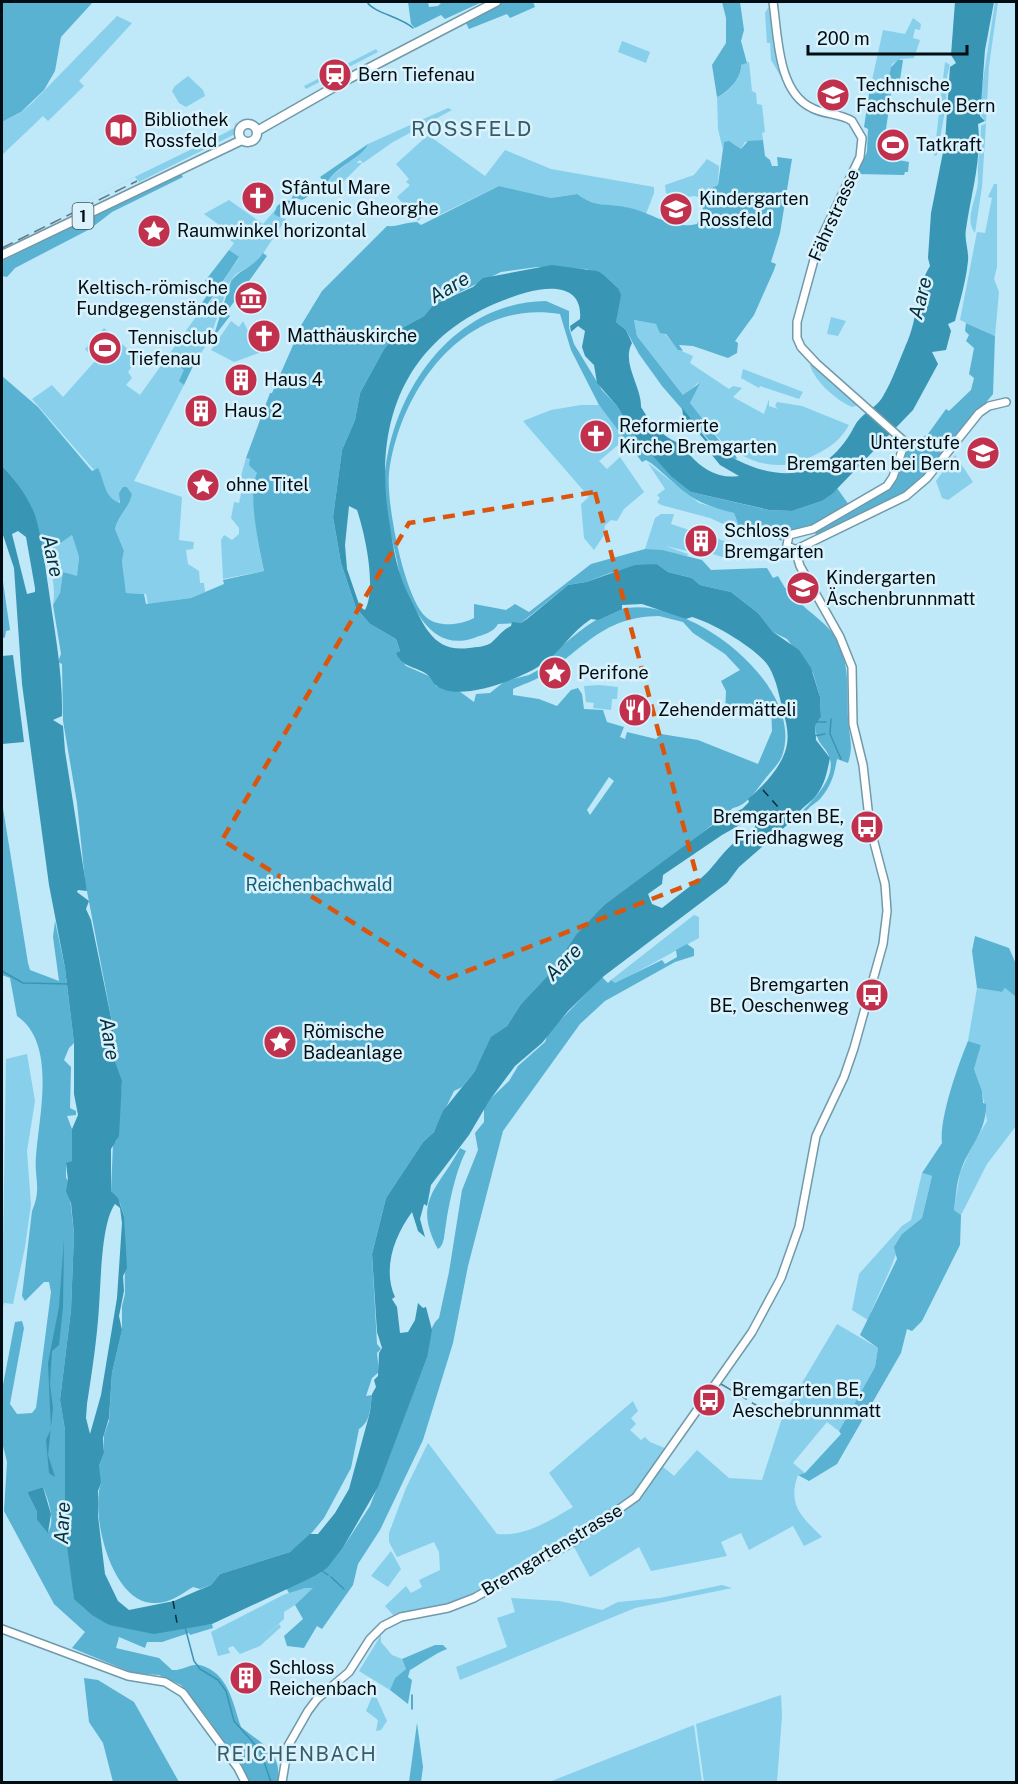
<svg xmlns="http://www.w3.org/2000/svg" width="1018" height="1784" font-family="'Public Sans',sans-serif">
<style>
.green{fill:#88cfeb}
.forest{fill:#59b2d2;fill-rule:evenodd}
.water{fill:#3995b4;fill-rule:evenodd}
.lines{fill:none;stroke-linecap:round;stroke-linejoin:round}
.stream{stroke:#3995b4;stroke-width:1.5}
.ferry{stroke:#05303e;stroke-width:1.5;stroke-dasharray:8 6;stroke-linecap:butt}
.minor-casing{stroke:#7299a8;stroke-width:10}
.major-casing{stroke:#7299a8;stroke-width:11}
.minor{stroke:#fff;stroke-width:7}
.major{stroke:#fff;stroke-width:8}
.rail{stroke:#5f7985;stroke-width:1.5;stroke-dasharray:12 6;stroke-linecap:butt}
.marked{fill:none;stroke:#dc550c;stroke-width:4.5;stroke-dasharray:12 8;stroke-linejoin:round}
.labels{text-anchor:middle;stroke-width:5;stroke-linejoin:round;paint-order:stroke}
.shield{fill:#daf2fc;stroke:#425259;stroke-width:1.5}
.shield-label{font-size:16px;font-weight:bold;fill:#010d13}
.poi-label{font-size:18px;fill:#010d13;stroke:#daf2fc;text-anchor:start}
.street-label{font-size:18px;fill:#010d13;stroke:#daf2fc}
.park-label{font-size:18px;fill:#155d73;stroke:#daf2fc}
.water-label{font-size:20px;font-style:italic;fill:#05303e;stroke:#daf2fc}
.neighbourhood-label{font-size:20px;letter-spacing:1.5px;fill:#365b69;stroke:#daf2fc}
.quarter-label{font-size:21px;letter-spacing:1.5px;fill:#365b69;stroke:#daf2fc}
</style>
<rect width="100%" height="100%" fill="#bfe8f9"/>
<g class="green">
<path d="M995 2H998L989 66 986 122 981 115V93Z"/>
<path d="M771 3 787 87 771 60 770 43H767L765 13Z"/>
<path d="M117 16 132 23 79 81 84 86 48 121 43 116 2 155V122L20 113 31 104Z"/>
<path d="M913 18 921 24 920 30 915 29 913 38 920 40 914 58 901 59 892 64 887 87 892 88 891 95 869 94 883 30 905 34Z"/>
<path d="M622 41 650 52 646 63 618 52Z"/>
<path d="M376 49 378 52 306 89 304 86Z"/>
<path d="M749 62 752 91 756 93 757 104 762 105 765 132 762 133 763 140 745 142 741 149 732 143 724 142 723 150 718 129 717 97C729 93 742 77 741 65Z"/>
<path d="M945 62 950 65 947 76 946 104H943L945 111 937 155 934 156Z"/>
<path d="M188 76 203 90 205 96 186 107 179 103 172 91 175 86Z"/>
<path d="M448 108 452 110 393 142 363 163 360 160 356 163H362L334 191 326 184C335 169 365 153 368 144Z"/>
<path d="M236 122 238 128 235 134 139 182 135 177 46 220 227 132 234 128Z"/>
<path d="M986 123 982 187 975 233C963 218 979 196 978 178 977 161 981 143 981 126Z"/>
<path d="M428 135 485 176 505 150 551 169 654 187V193L646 214C623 204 597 209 576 194L551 198 499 186 439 215 433 208 418 221 397 197 410 185 406 182 409 179 396 164Z"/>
<path d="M707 159 719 166 718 185 710 189 706 200 695 196 676 198 666 193 665 185 694 175Z"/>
<path d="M994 184H997V267L994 279 999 292 995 336 960 320 977 232 985 233 992 198 988 197Z"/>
<path d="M229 200 263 224 275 210 279 217 286 219 258 261 236 274 229 283 209 341 195 362 193 359 184 370V385L134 481 182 497 179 540 194 542 193 549 186 550 188 564 199 571 200 583H204L205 592 191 598 148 604 146 594 126 593 122 561 124 551 115 529C118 515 130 507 132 494L127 487 121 492 119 503C104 498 105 481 98 469L94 470 32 399 52 385 63 397 96 360 85 349 104 328 131 352 140 355 128 372 132 378 126 385 140 395 203 307 206 308C217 292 227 274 239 258L229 250 234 243 230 240 233 235 204 214Z"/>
<path d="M831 317 846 321 838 336 827 334Z"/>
<path d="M634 320 656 324 679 350 693 356 690 363 729 389 733 386 742 388 733 397 764 414 769 399V406L778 409 775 406 777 402 802 406 849 425C839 442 829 448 811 457 761 482 717 445 690 403L699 382 684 396 637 336Z"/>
<path d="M231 321 239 327 243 321 259 353 234 362 211 350Z"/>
<path d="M810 365H813L859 405 852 407C836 400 815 382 810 365Z"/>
<path d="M743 369 803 392 799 399 760 386 759 388 741 378Z"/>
<path d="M581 405H599L625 439 599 461 607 469 620 457 644 492 624 509 617 521 611 520 605 525 604 535 594 550 584 538 581 504 589 497 523 421 551 410Z"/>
<path d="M955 455 973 482 948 500 942 498 936 481Z"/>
<path d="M246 458 250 459 257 473C248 493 259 548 264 571L223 579 221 540 224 535 232 540 239 534V528L231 518 234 502 239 503 243 485 239 483Z"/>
<path d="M648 463 699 503 734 513 741 532 710 518 661 505 657 502 660 498 657 495 665 489Z"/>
<path d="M661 514H674L671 524 689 530 687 551 665 546 688 554 687 556 645 549 655 518Z"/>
<path d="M72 535 79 557 77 577 63 572 60 593 53 605C56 589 52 565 42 552L49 551Z"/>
<path d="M717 538 728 543 732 553 722 557 710 553 708 544Z"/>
<path d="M599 685 618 687 617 699H612L611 710 593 708 594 703 586 702 584 686Z"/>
<path d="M694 915 699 917V938L615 984 611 980Z"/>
<path d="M977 988 1002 992 1005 988 1016 997V1126L987 1164 961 1215 954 1210 960 1173 972 1146 987 1121 982 1091 974 1069 981 1045 968 1041Z"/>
<path d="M27 1054 35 1101 27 1151 31 1205 25 1247 13 1304 4 1303 2 1310 6 1059Z"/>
<path d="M922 1173 932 1176 922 1218 902 1234C895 1265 879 1290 868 1320L852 1310 859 1274 902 1226 911 1220Z"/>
<path d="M837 1324 878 1348 875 1367 839 1431 827 1422 793 1463 805 1473 798 1475C787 1505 802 1517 822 1537L804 1546 793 1526 749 1550 741 1533 721 1542 727 1556 651 1571 639 1547 590 1577 573 1545 642 1494 662 1466 674 1476 697 1450 729 1478 762 1480 783 1415Z"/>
<path d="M633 1401 638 1411 631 1418 636 1424 630 1430 641 1440 645 1437 650 1442 667 1449 634 1495 590 1528 544 1556 537 1554 532 1556 494 1579 496 1582 465 1599 443 1606 394 1616 385 1606 406 1586 411 1593 422 1587 419 1580 440 1570 439 1552 434 1542 397 1557 389 1542V1533L406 1488 428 1443 497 1534C525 1537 549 1521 573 1507L549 1473Z"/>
<path d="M391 1551 401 1569 388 1587 371 1576Z"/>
<path d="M722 1585 732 1588 635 1608 460 1680 456 1667 507 1647 497 1618 515 1612 511 1598 559 1601 602 1610 618 1602 660 1598Z"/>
<path d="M305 1587 314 1588 295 1605 284 1612V1619L259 1642 279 1624 281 1627 260 1646 240 1654 233 1646 228 1648 230 1653 218 1656 211 1632 283 1595Z"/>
<path d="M381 1635V1642L392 1655 402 1659 406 1669 395 1678 390 1690 359 1671Z"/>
<path d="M374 1692 387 1721 381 1730 376 1731 378 1720 366 1711Z"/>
<path d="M781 1695 782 1716 777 1782H704L696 1724Z"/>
<path d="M694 1725 702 1782H549Z"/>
</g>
<g class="forest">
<path d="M2 2H93L61 37 55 71 44 90 21 112 2 122Z"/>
<path d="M408 2H428L429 7 438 6 442 2H482L445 19 441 15 415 28 411 24Z"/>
<path d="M492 2H533L535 7 510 18 507 14 469 29 465 21Z"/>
<path d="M722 2H740L744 30 741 41 747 63 741 65C742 77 729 92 717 97L712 65 726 43V18Z"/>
<path d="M898 60H903L900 80 894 79 892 88 887 87 891 67Z"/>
<path d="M884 93 891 95 883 149 893 151V159L909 162 908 172H905L904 175 857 174 867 152 868 129 864 127 869 94Z"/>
<path d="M763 140 765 156 770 160 772 166H778L777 157 792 159 780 233 771 262 776 264 774 270 754 315 735 341 738 343 737 353 728 358 693 346 679 345 683 351 678 350 666 334 660 333 656 324 634 320 637 336 683 395 700 383 690 403 718 439 735 454 737 459 730 458 714 446 662 386 639 354 626 330 616 322 618 288 603 274 586 269 537 267 501 272 433 305 424 316 402 328 384 349 360 393 355 420 342 450 333 517 341 563 356 608 370 624 396 639 400 651 397 653 406 666 431 677 436 686 459 691 474 702 476 694 490 693 505 681 529 675 540 669 541 665C563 645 589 619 618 610 681 590 804 681 783 753 781 762 771 771 765 779 756 790 748 805 733 808L682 849 604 905 577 935 552 971 521 1004 507 1026 496 1034 475 1071 462 1087 454 1091 434 1132 423 1142 386 1198 372 1254 377 1344 381 1349 377 1353 379 1372 372 1378 366 1396 372 1395C370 1408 371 1421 359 1429L351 1468 324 1518 305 1541 290 1552 220 1574 211 1585 200 1589 193 1587C180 1595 169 1604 152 1603 111 1601 90 1514 101 1483L98 1474 99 1466 104 1453V1435L109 1421 112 1373 122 1330V1306L125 1294 124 1216 120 1203 111 1191 113 1144 117 1140 122 1080 114 1060 113 1027 85 881 77 803 63 721 62 664 58 662 61 654 53 605 60 593 63 572 77 576 79 557 72 535 49 551 42 552C37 519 26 489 2 466V376L38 407 92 471 98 468C105 481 104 498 120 503L119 493 123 487H127L132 494C130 507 118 515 115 529L124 551 122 561 126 593 144 594 146 604 191 598 224 584 223 580 264 571C259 547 247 493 257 473L249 465 250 459 246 458 270 393H272L294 343V337L322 291 387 226C398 227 406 222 417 222L421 225 499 186 551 198 577 194C596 208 608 203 630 208 653 213 671 230 697 224L710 189 718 185 724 142 729 141 741 149 748 141ZM659 616 683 622 693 633 725 654 740 670 721 681 726 691 725 714 746 708 771 706 772 731 758 764 698 740 661 734 656 739 627 732 625 739 620 737 624 727 607 722 603 710 584 709 582 694 578 688 571 690 557 706 539 699 513 695V689C521 685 531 682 538 678 584 651 599 617 659 616ZM609 777 614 781 590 815 587 810Z"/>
<path d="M368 144C364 156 335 167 326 184L320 177Z"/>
<path d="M180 172 183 177 112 212 90 229 15 268 7 277 2 276V261Z"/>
<path d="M321 183 325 186C316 191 310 196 302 200L296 198 288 215 279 217 274 214 277 206 285 200 291 201 296 186 310 187Z"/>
<path d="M229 250 239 257 205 308 201 304 211 290 212 284 205 281Z"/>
<path d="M263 253 267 256 226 313 230 316 213 338 231 281C241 268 253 268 263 253Z"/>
<path d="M546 301 569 311V328L574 344 602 390 617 406 635 436 691 492 768 510 792 511 822 501 837 488 849 505 812 527 788 530 781 541 768 530 763 532 749 528 747 535 741 532 734 513C688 502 685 491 651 463L646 460 642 462 599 405 571 350 560 314C466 298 400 388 389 473 386 502 404 598 426 617 437 628 462 625 474 618V604L506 610 515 604 529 612 591 564 645 549 662 550 702 560 711 570 767 568 773 578 778 576 785 588 789 587C798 606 816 614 830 630 851 655 847 688 848 718 849 737 854 745 848 763L837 759C834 776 831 786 820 799 815 804 809 806 806 812L810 816 806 823 793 821C806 806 836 782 830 759 826 745 817 747 815 726L821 717 820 697 813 673 787 639 773 632 758 613 731 592 700 585 692 578 668 572 657 564 610 573 586 582 568 585 521 623 498 624C493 633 484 634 474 638 432 652 415 611 400 579 397 549 383 519 384 489 386 400 449 302 546 301Z"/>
<path d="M966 323 995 336 993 394 926 475 903 494 817 536 814 531 888 490 895 482 909 446 928 434 946 409 949 411 971 390 974 378 969 374 974 348 966 341 969 335 965 331Z"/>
<path d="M179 353 195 362 184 385 179 381 184 370 176 363Z"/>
<path d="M2 575 10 630 6 631 5 637 2 639Z"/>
<path d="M2 802 28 963 30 970 59 981 53 937 55 921 65 968 74 1043 69 1048 64 1060 71 1067 70 1108 76 1111V1115L67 1116 72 1129V1161L66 1164V1178L68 1180 74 1234 71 1310 60 1400 65 1430 66 1500 74 1598 109 1625 185 1627 212 1624 213 1628 190 1635 189 1633 162 1642H147L145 1648 119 1637 116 1648 159 1658 172 1670C182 1671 191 1663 200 1665 229 1673 233 1704 241 1727 261 1744 282 1750 278 1782H248L242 1768 213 1729 214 1727 181 1685 159 1675 133 1673 72 1648 85 1632 54 1604 4 1511 7 1462 2 1442V1390L15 1322 22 1321 24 1328 10 1404 17 1414 32 1413 36 1408 51 1292 49 1282H44L25 1301 22 1296 32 1211C42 1188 34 1178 36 1156 39 1115 57 1043 17 1016L10 978 2 975ZM43 1487C48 1499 56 1520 48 1532L37 1520V1512L27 1492Z"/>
<path d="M975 936 1009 948 1016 964V997L1005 988 1002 992 977 988 972 951Z"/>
<path d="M687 944 694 949V956L675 962 605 1001 580 1024 503 1131 468 1266 453 1343 423 1440 380 1530 358 1564 353 1585 322 1629 317 1626 304 1648 287 1646 284 1636 303 1619 295 1605 313 1588H305L289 1593 286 1588 313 1577 344 1546 370 1506 427 1358C427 1346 429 1326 439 1318L449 1272 462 1190 478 1150 475 1133 484 1122V1108L488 1101 509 1081 518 1066 545 1042 548 1033 602 977 608 983 611 980 615 983 662 960 665 964 677 957 676 950Z"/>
<path d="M968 1041 981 1045 974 1069 982 1091 983 1103 986 1104C987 1132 968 1147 960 1173 956 1185 956 1198 954 1210L961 1215 960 1245 922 1321 912 1331 907 1329 901 1353 837 1464 809 1481 798 1475 805 1473 841 1434 839 1431 875 1367 878 1348 860 1335 897 1259 894 1247 902 1234 922 1218 932 1176 922 1173 942 1143C939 1119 958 1065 968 1041Z"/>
<path d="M460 1148 466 1151C456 1170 449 1203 446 1224 444 1233 445 1245 438 1249 412 1199 439 1189 460 1148Z"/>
<path d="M435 1645H443L447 1649C432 1655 423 1663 410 1670L408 1677 412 1680 408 1704 390 1690 395 1678 406 1669 402 1659Z"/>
<path d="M84 1678 98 1680 134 1702 179 1782H113L103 1743 89 1722Z"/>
<path d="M417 1723 423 1767 421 1782H409Z"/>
</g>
<g class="water">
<path d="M955 2H994L985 50 980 116 985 121 978 124C982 159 971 194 966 229 964 240 969 250 968 261 966 281 960 301 955 321L948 324 951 331 946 350 932 352 938 364 913 410 833 493 822 501 792 511 769 510 691 492 671 476 635 436 617 406 597 383 594 365 585 356 582 347 585 331 578 326 571 332 570 326 580 319C583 285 551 286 528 292 416 324 371 407 389 520 393 547 397 574 410 598 424 625 433 653 469 648 476 647 485 647 491 643 498 637 503 629 511 626L512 622 521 623 527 619 568 585 586 582 635 565 657 564 668 572 692 578 700 585 731 592 758 613 773 632 799 650 811 668 820 697 821 717 815 726 816 740 830 758C827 772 825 783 818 793 811 804 800 807 795 818L739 867 727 883 604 976 568 1011 542 1043 515 1066 489 1101 469 1135 431 1185 427 1206 424 1204 420 1219 425 1237 418 1231 412 1212C395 1235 382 1268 395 1297L392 1299 397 1307 400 1333 408 1332 415 1320 418 1303 423 1308 426 1307 432 1330 427 1358 378 1487 344 1546 327 1568 313 1577 212 1624 154 1634 109 1625 92 1615 74 1599 65 1531V1430L60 1400 71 1310 74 1234 71 1203 66 1191 68 1180 66 1163 72 1161V1129L78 1115 74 1094V1043L65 968 49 885 22 684 14 568 2 532V466C15 479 28 497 35 515 42 538 45 564 48 585 54 628 63 672 62 716L53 720 63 726 65 751 87 891 78 890 77 892 89 901 86 909 91 920 113 1027 114 1059 122 1080 119 1136 111 1149V1191L118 1198 124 1216 127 1268 123 1276 124 1291 119 1316 122 1330 112 1373 109 1418 103 1438 104 1453 99 1466 101 1483 98 1491V1516L105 1574 118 1601 129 1610 174 1601 192 1593 211 1585 220 1574 290 1552 310 1534H318L335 1513 349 1489 370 1412 372 1394 376 1387 374 1380 378 1376 379 1353 382 1348 377 1332 372 1254 386 1198 423 1142 434 1132 443 1111 475 1071 491 1037 507 1026 521 1004 552 971 576 935 604 905 725 816 742 809 749 802 748 799C763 786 778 771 785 752 790 738 787 724 783 711 779 696 777 681 769 667 758 649 713 623 692 617L686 619 642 604 622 605V609L598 620 591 619C571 632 561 652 541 665 522 678 459 703 437 686 433 684 432 679 429 676 418 666 403 669 396 653L400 651 396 639 370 624 356 608 341 563 333 517 342 450 355 420 360 393 384 349 402 328 424 316 433 305 473 287 483 278 552 265 597 271 603 274 618 288 621 295 616 322 626 330 632 343C621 363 642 387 641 407 657 434 678 451 709 445L683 415 682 408C695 422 705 441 721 452 726 456 732 457 737 460 787 485 829 475 854 427 860 414 876 408 882 398 893 380 900 358 908 340 918 316 916 288 930 266L928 258 931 213 945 142 950 67 956 63 951 55ZM707 449 720 465 739 476C719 479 703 470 689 454ZM349 506 357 510C365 534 377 588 365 610L360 607 347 569 345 545ZM18 531 26 537 35 588V592L27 594 12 534ZM754 817 755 827 748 836C728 840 716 867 700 879 687 888 675 898 662 908L652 904 648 894 662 884 663 875 722 835ZM115 1204 120 1208 122 1223 117 1298 101 1395 90 1434 86 1418 87 1404C92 1372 97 1339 99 1307 101 1282 101 1223 115 1204Z"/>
<path d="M13 655 24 742 2 744V656Z"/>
<path d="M64 1239 63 1307 59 1345 52 1351 50 1384 53 1408 48 1455 55 1477 49 1473 46 1440 51 1429 48 1363 59 1307Z"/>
<path d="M43 1487 51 1514 48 1533 37 1520V1512L27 1492Z"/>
</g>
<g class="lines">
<g class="stream">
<path d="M367 2C374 13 401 17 413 28"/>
<path d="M831 719 830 734 841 759"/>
<path d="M817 722H826"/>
<path d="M814 736 825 734"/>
<path d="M2 971 23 983 69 984"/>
<path d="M321 1570 328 1575"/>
<path d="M331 1577 344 1589"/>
<path d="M185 1627 194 1661 200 1669 218 1680 226 1691 234 1721 260 1750 271 1782"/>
<path d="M412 1709V1695"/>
</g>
<g class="ferry">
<path d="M763 790 789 819"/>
<path d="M173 1601 178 1628"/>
</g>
<defs>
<g id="minor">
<path d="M773 2C778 34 777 92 812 108 825 115 840 113 852 121L862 138 860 157 818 245 797 322V338L801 347 816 363 905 442 893 477 887 486 813 529 789 535 787 545 795 550"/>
<path d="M795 550 906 496 927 478 979 413 989 406 1006 402"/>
<path d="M2 1629 128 1676 165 1682 183 1693 238 1768 245 1782"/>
<path d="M282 1782 288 1746 308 1711 317 1699 349 1672 370 1639 383 1626 401 1617 448 1608 474 1598 573 1542 636 1497 752 1332 781 1278 799 1227 816 1136 844 1077 854 1048 883 944 887 911 885 884 870 827 863 765 853 724 852 667 840 637 800 566 795 550"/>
</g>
<g id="major">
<circle cx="248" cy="133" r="9"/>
<path d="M257 131 350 78 496 2"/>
<path d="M2 255 242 140"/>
</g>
</defs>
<use href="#minor" class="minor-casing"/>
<use href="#major" class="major-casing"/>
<use href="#minor" class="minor"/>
<use href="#major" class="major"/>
<g class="rail">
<path d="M2 248 137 181"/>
<path d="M721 1384 761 1408"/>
</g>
</g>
<path class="marked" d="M595 492 698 881 444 980 222 840 409 523Z"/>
<defs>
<symbol id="station-disc" viewBox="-11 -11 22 22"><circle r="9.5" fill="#c1314e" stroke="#daf2fc"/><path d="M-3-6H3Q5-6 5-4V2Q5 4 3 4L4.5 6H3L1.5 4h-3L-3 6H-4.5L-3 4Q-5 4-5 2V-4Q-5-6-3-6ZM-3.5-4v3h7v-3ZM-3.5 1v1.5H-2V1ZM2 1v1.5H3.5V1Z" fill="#fff"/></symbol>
<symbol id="university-disc" viewBox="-11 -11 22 22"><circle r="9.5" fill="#c1314e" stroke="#daf2fc"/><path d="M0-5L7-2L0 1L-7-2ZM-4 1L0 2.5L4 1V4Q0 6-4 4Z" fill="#fff"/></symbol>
<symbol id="library-disc" viewBox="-11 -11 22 22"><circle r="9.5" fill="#c1314e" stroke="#daf2fc"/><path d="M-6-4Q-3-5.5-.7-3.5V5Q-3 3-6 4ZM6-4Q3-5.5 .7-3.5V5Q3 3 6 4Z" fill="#fff"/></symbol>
<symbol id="stadium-disc" viewBox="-11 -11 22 22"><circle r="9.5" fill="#c1314e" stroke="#daf2fc"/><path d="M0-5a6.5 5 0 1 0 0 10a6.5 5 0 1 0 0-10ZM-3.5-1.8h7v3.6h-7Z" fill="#fff"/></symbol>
<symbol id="church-disc" viewBox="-11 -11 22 22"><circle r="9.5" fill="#c1314e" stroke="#daf2fc"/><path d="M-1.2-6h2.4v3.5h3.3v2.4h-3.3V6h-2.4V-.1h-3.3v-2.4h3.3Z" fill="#fff"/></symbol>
<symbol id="school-disc" viewBox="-11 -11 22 22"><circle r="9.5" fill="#c1314e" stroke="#daf2fc"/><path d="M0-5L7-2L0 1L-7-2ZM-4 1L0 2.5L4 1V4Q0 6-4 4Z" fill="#fff"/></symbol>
<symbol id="sight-disc" viewBox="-11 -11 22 22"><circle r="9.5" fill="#c1314e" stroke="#daf2fc"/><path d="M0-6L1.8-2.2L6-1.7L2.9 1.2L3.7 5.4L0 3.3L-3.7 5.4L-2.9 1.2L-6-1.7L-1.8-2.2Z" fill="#fff"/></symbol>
<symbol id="museum-disc" viewBox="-11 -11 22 22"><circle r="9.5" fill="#c1314e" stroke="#daf2fc"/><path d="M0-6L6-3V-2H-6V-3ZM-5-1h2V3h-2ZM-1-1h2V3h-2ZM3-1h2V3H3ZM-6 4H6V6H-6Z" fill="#fff"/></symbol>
<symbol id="building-disc" viewBox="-11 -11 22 22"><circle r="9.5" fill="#c1314e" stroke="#daf2fc"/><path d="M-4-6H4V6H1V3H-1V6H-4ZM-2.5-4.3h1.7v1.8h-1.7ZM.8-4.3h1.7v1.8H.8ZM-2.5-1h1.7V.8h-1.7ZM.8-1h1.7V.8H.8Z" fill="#fff"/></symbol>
<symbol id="restaurant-disc" viewBox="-11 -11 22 22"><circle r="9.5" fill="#c1314e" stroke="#daf2fc"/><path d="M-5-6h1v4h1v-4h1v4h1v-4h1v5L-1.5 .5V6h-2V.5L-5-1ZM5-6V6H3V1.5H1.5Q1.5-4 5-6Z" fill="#fff"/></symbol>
<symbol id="bus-disc" viewBox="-11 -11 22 22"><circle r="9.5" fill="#c1314e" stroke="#daf2fc"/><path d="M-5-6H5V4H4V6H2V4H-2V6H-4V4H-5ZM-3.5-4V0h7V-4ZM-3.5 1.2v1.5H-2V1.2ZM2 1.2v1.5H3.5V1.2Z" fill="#fff"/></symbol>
</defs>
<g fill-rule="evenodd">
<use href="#station-disc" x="316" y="56" width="38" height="38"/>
<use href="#university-disc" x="814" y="76" width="38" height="38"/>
<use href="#library-disc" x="102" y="111" width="38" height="38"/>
<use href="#stadium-disc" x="874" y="126" width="38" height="38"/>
<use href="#church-disc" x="239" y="179" width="38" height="38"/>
<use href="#school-disc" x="657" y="190" width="38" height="38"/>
<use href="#sight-disc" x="135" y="212" width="38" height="38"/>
<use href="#museum-disc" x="232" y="279" width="38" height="38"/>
<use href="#church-disc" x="245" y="317" width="38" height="38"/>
<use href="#stadium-disc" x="86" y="329" width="38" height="38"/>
<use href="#building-disc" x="222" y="361" width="38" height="38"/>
<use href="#building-disc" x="182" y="392" width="38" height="38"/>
<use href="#church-disc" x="577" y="417" width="38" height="38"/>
<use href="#school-disc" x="964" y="434" width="38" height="38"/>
<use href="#sight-disc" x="184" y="466" width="38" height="38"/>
<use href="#building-disc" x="682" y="522" width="38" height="38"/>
<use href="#school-disc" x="784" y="569" width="38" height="38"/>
<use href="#sight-disc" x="536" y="654" width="38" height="38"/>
<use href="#restaurant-disc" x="616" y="691" width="38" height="38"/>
<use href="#bus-disc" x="848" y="808" width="38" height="38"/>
<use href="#bus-disc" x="853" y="976" width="38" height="38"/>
<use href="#sight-disc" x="261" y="1023" width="38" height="38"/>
<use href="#bus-disc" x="690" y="1381" width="38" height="38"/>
<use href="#building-disc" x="227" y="1659" width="38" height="38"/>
</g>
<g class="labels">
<rect class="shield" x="72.5" y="203" width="21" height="26" rx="4.5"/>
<g class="shield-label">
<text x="83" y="222">1</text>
</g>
<g class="poi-label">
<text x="358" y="81">Bern Tiefenau</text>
<text x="856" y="91">Technische<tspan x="856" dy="21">Fachschule Bern</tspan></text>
<text x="144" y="126">Bibliothek<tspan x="144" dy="21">Rossfeld</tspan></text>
<text x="916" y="151">Tatkraft</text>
<text x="281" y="194">Sfântul Mare<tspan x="281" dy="21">Mucenic Gheorghe</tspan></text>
<text x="699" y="205">Kindergarten<tspan x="699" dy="21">Rossfeld</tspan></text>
<text x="177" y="237">Raumwinkel horizontal</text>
<text x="228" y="294" text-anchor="end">Keltisch-römische<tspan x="228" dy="21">Fundgegenstände</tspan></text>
<text x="287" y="342">Matthäuskirche</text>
<text x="128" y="344">Tennisclub<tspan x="128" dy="21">Tiefenau</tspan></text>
<text x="264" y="386">Haus 4</text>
<text x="224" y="417">Haus 2</text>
<text x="619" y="432">Reformierte<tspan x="619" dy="21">Kirche Bremgarten</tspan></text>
<text x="960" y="449" text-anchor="end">Unterstufe<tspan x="960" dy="21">Bremgarten bei Bern</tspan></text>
<text x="226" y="491">ohne Titel</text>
<text x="724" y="537">Schloss<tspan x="724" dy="21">Bremgarten</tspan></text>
<text x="826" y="584">Kindergarten<tspan x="826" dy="21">Äschenbrunnmatt</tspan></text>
<text x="578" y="679">Perifone</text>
<text x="658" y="716">Zehendermätteli</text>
<text x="844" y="823" text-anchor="end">Bremgarten BE,<tspan x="844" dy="21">Friedhagweg</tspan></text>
<text x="849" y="991" text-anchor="end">Bremgarten<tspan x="849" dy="21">BE, Oeschenweg</tspan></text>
<text x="303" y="1038">Römische<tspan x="303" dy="21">Badeanlage</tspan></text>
<text x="732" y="1396">Bremgarten BE,<tspan x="732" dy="21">Aeschebrunnmatt</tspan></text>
<text x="269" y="1674">Schloss<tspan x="269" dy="21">Reichenbach</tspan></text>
</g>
<g class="street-label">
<text transform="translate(834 215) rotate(-66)" y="6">Fährstrasse</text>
<text transform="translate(552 1550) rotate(-31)" y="6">Bremgartenstrasse</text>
</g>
<g class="park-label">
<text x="319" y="891">Reichenbachwald</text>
</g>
<g class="water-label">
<text transform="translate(449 287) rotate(-30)" y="7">Aare</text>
<text transform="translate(920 298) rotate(-76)" y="7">Aare</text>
<text transform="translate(53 556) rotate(78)" y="7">Aare</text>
<text transform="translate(563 962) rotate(-45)" y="7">Aare</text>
<text transform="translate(110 1039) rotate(81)" y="7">Aare</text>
<text transform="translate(62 1523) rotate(-87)" y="7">Aare</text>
</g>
<g class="neighbourhood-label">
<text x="297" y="1761">REICHENBACH</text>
</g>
<g class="quarter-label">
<text x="472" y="136">ROSSFELD</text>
</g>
</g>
<rect width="1018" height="1784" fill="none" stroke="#010d13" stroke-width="6"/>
<path d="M808 45v9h159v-9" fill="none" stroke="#010d13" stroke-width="3"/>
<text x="817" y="45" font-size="18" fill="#010d13" stroke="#daf2fc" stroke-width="4.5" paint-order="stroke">200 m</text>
</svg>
